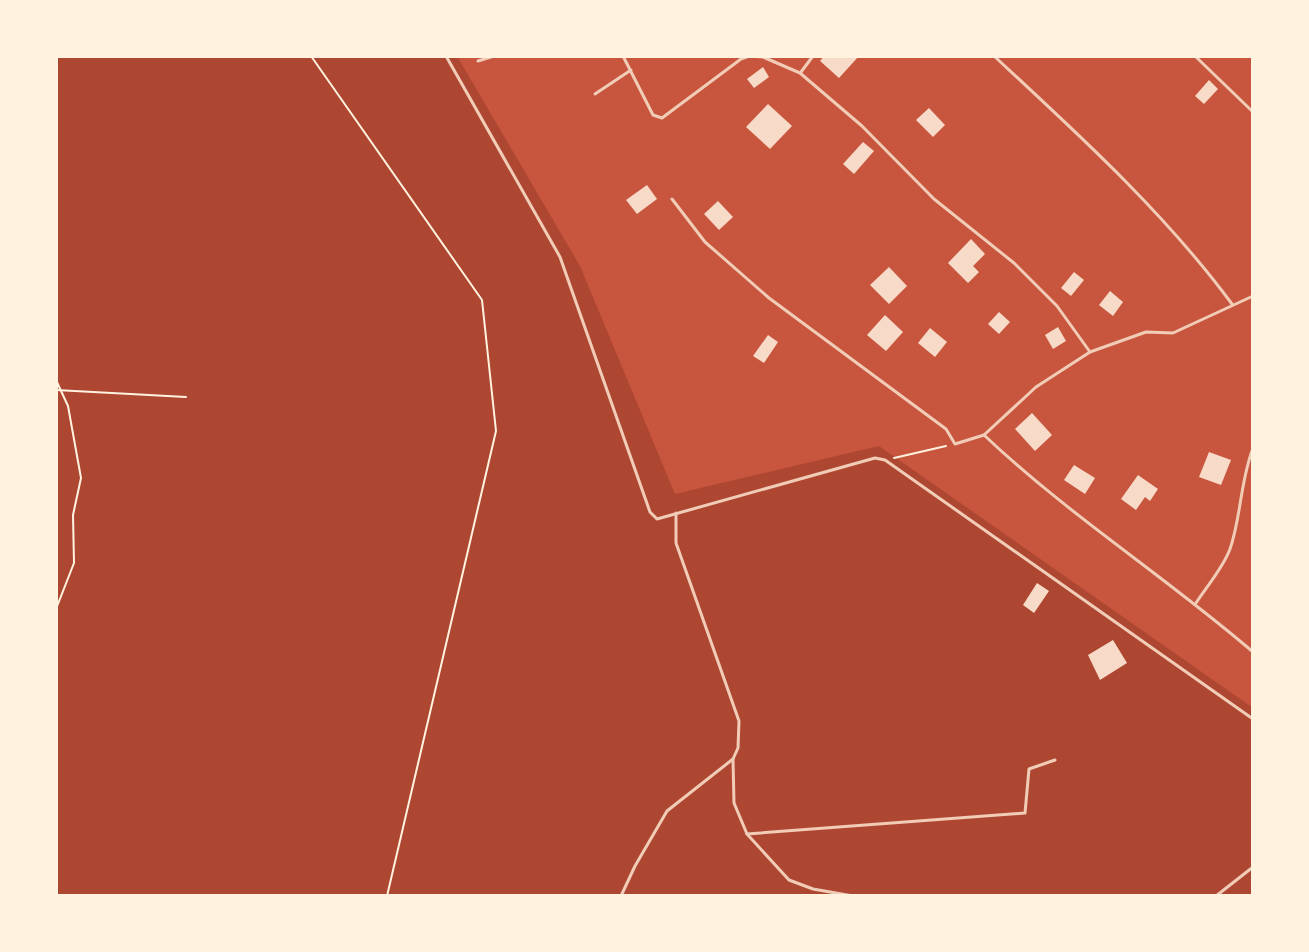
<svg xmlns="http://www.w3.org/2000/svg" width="1309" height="952" font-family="'Roboto Condensed',sans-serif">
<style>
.green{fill:#ae4732}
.building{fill:#f7dbc8}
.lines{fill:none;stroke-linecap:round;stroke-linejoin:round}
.path{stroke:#fff3e0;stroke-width:2}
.service{stroke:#f1ccb7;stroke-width:3}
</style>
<rect width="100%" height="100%" fill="#c8553d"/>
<path class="green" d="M56 56H457L580 266 675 494 879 446 1253 708V896H56Z"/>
<g class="building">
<path d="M824 56H859L839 78 820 61Z"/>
<path d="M763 67 769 77 754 88 747 79Z"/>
<path d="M1209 80 1218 89 1204 104 1195 96Z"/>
<path d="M768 104 792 126 770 149 746 127Z"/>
<path d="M929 108 945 125 933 137 916 120Z"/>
<path d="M863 142 874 151 854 174 843 164Z"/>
<path d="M647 185 657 199 637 214 626 200Z"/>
<path d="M718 201 733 217 719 230 704 214Z"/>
<path d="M971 239 985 254 973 266 979 272 968 283 948 263Z"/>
<path d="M889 267 907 286 889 304 870 285Z"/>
<path d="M1074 272 1084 280 1071 296 1061 288Z"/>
<path d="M1110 291 1123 302 1113 316 1099 305Z"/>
<path d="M999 312 1010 322 999 334 988 324Z"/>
<path d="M885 315 903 332 886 351 867 335Z"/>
<path d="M1058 327 1066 341 1053 349 1045 335Z"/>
<path d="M930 328 947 342 935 357 918 343Z"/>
<path d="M768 335 778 342 764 363 753 356Z"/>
<path d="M1032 413 1052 435 1035 451 1015 429Z"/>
<path d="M1209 452 1231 460 1221 485 1199 477Z"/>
<path d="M1074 465 1095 478 1085 494 1064 480Z"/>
<path d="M1138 475 1158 489 1150 501 1145 497 1136 510 1121 499Z"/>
<path d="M1037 583 1049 591 1034 613 1023 605Z"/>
<path d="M1113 640 1127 663 1100 680 1088 655Z"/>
</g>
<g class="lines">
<g class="path">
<path d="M311 56 482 300 496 431 387 896"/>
<path d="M56 380 68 406 81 478 73 515 74 563 56 609"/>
<path d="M56 390 186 397"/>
<path d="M894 458 946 446"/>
</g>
<g class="service">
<path d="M446 56 560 257 650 512 657 519 875 458 885 460 1253 719"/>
<path d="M623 56 653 115 662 118 741 59 749 56 763 57 800 73 862 126 934 199 1014 263 1057 306 1090 352"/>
<path d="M994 56C1078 134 1164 212 1232 304"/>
<path d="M1195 56 1253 112"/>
<path d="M478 61 494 56"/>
<path d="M801 72 813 56"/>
<path d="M595 94 631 70"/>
<path d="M672 199 705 242 769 298 946 429 955 444 984 435 1036 387 1090 352 1146 332 1173 333 1253 296"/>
<path d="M984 435C1067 514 1166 577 1253 652"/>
<path d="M1196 603C1207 586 1223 568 1230 549 1241 518 1240 482 1253 448"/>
<path d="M733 759 734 803 747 834 789 880 813 889 853 896"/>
<path d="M747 834 1025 813 1029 769 1055 760"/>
<path d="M621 896 635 866 667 811 733 759 738 748 739 721 676 543V513"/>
<path d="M1216 896 1253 867"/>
</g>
</g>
<rect width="1309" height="952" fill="none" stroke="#fff3e0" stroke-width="116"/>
</svg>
